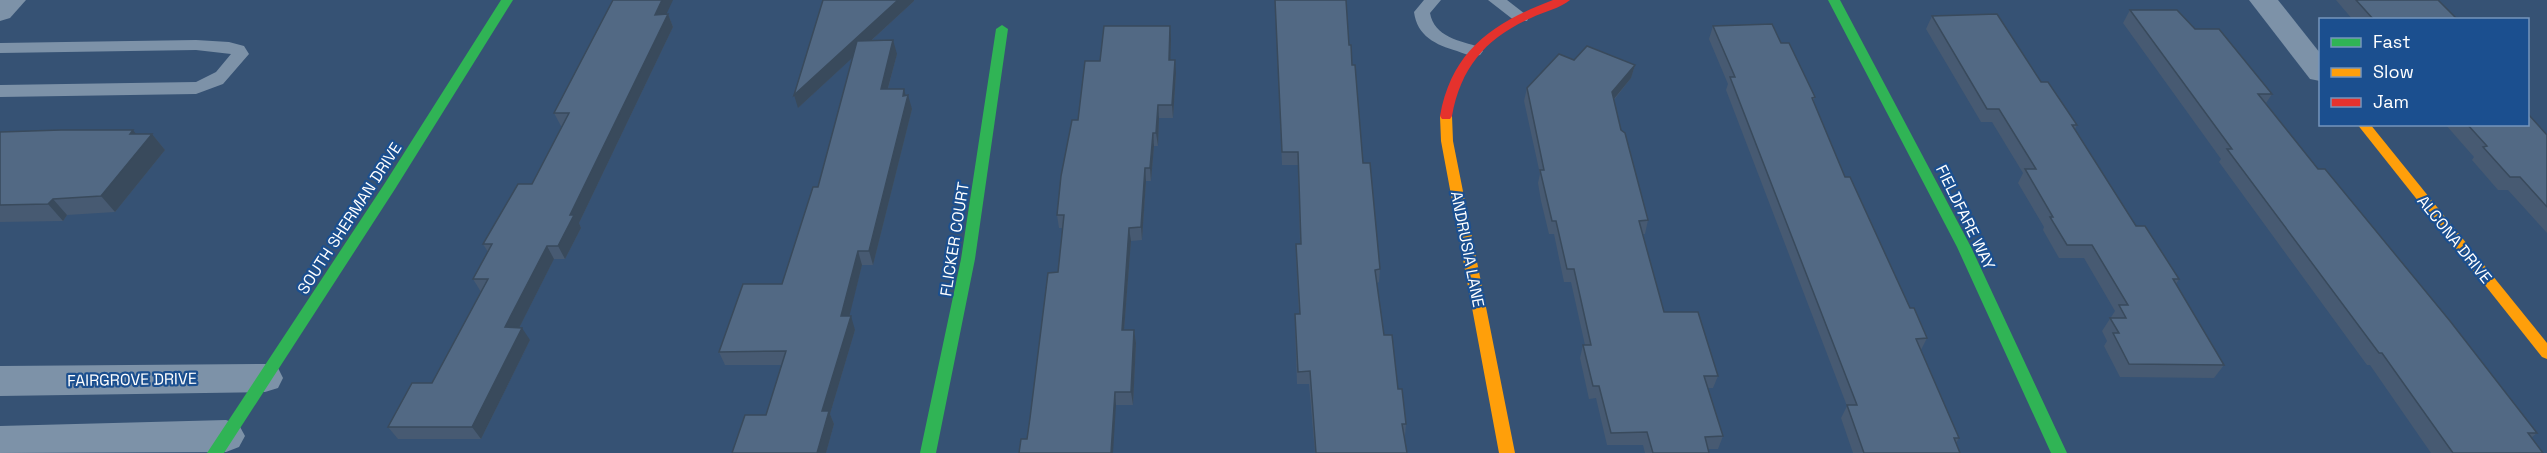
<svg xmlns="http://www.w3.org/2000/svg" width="2547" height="453" font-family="'Space Grotesk',sans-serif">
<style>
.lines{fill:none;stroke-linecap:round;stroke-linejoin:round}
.lane{fill:#7d92a8;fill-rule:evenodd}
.street{fill:#7d92a8;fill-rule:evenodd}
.fast{fill:#30b455;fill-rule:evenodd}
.slow{fill:#ff9f0a;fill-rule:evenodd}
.jam{fill:#e5322d;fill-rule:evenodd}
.wall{fill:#475a72}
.shaded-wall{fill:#394a5c}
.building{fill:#526984;stroke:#394a5c;stroke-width:1.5}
.labels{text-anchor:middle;stroke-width:4.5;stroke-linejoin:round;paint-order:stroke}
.street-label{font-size:16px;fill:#fff;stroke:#1b4f8f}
</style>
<rect width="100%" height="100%" fill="#365274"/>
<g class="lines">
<g class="lane">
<path d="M1424 0H1441L1430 13C1434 37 1460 41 1480 47L1483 51 1480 55C1472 57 1465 54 1457 51 1436 45 1417 36 1414 12Z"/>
<path d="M1488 0H1507L1529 17 1527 21H1515Z"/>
<path d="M196 40 229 42 244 46 249 54 223 84 196 94 0 97V85L196 82 216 72 231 54 196 50 0 53V43Z"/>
</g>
<g class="street">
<path d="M0 0H26L10 18 0 21Z"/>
<path d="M2249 0H2278L2320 53V81L2310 79Z"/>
<path d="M265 364 278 368 283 378 278 388 265 392 0 396V366Z"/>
<path d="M226 420 239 425 245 436 239 447 226 452 0 453V426Z"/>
</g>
<g class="fast">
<path d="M501 0H513L395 189 224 453H207L385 183Z"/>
<path d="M1828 0H1840L1971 247 2067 453H2051L1957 247Z"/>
<path d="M1002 25 1008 29 975 259 936 453H920L961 259 996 29Z"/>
</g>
<g class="slow">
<path d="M1446 112 1452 116 1453 141 1515 453H1499L1441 141 1440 116Z"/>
<path d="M2357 124H2370L2547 343V359L2542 357Z"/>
</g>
<path class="jam" d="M1553 0H1570C1561 8 1543 12 1531 18 1486 38 1461 67 1452 116L1450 119H1442L1440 116C1452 50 1493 23 1553 0Z"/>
</g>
<g class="wall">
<path d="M823 0H914V1L872 40 897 54 888 89 906 96 912 109 873 265H862L849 316 855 330 830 414 834 424 826 453H732L766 415 782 365H725L719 352 782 284 818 187 852 58 798 108Z"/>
<path d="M1275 0H1346L1349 45 1352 65 1363 163 1380 269 1379 282 1377 283 1384 335 1398 389 1406 424 1405 436H1404L1407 453H1315L1309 384H1297L1295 327V314H1299L1296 257V244H1300L1298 165H1282Z"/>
<path d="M2336 0H2438L2456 18 2461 20H2353Z"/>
<path d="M2130 10 2195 29 2272 94 2266 103 2318 169 2537 433 2531 438 2543 453H2431L2370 365H2367L2219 162 2221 159 2123 23Z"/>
<path d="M666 14H668L673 27 579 223 581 228 565 259H554L519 328 530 340 481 439H398L388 427 432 383 481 292 473 279 488 252 483 244 532 184 562 126H561L554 113Z"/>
<path d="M1932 16 2041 82 2077 125 2075 129 2136 226 2179 279 2176 284 2224 365 2214 378 2120 377 2104 346 2107 341 2102 331 2115 311 2084 258H2059L2043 230 2044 227 2018 183 2023 173 1992 122H1981L1926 29Z"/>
<path d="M1713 26 1781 43 1815 97 1813 102 1845 177 1910 308 1927 338 1921 350 1959 438 1956 443 1960 453H1853L1841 418 1847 406 1726 90 1728 84 1709 39Z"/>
<path d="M1171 39 1170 60 1176 73 1173 118H1159L1158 146H1154L1151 181H1146L1142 240 1131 241 1124 330H1134L1136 343 1133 405H1116L1027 439 1058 272 1063 228H1059L1057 215 1078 120Z"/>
<path d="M1635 65 1631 78 1614 100 1621 130 1648 220 1645 234H1643L1664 312 1718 376 1713 388H1708L1723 436 1718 449H1708L1709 453H1645L1643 445H1607L1596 398 1589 399 1580 358 1583 345H1585L1571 282H1564L1554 234H1549L1541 201 1538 183 1540 174 1524 101 1527 88Z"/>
<path d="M2445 124H2528L2547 135V233L2508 190H2498L2472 160 2474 157Z"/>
<path d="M0 132 152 134 165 150 115 212 67 215 63 221 0 222Z"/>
</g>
<g class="shaded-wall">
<path d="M662 0H673L660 28 655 15Z"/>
<path d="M898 0H914V1L798 108 794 95Z"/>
<path d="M668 14 673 27 579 223 581 228 565 259 558 246 570 215Z"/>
<path d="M1170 26 1171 39 1170 73 1169 60Z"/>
<path d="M893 40 897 54 884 103 881 89Z"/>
<path d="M1175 60 1176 73 1173 118 1172 105Z"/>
<path d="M1635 65 1631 78 1609 105 1612 92Z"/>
<path d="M904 89 907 100 908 95 912 109 873 265 869 251Z"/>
<path d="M1158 105 1159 118 1158 146 1156 133Z"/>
<path d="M133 130 144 144 152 134 165 150 115 212 101 196 130 134Z"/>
<path d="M1153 133 1154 146 1151 181 1150 168Z"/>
<path d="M1145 168 1146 181 1142 240 1141 227Z"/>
<path d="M53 199 67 215 63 221 48 204Z"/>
<path d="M1129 228 1131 241 1123 343 1122 330Z"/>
<path d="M547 246 554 259 513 340 505 327Z"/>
<path d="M858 251 862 265 846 330 841 316Z"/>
<path d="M851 316 855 330 830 414 834 424 826 453H817L822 411Z"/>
<path d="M522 328 530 340 481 439 472 427Z"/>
<path d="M1134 330 1136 343 1133 405 1131 392Z"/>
<path d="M1115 392 1116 405 1113 453H1111Z"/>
</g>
<g class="building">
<path d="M613 0H662L655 15 668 14 570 215H574L558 246H547L505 327 522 328 472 427H388L412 383H432L488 279H473L492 244H483L518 184H532L569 113H554Z"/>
<path d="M823 0H898L794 95Z"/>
<path d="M1275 0H1346L1349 45H1351L1352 65H1355L1363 163H1370L1380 269 1375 270 1384 335H1392L1398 389H1402L1406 424H1402L1407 453H1316L1310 371 1298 372 1295 314H1300L1296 244H1301L1298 152H1282Z"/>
<path d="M2356 0H2438L2456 18H2459L2461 20H2374Z"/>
<path d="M2130 10H2177L2195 29H2219L2272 94H2258L2318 169H2325L2450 321 2537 433H2528L2543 453H2453L2382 353H2379L2227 149H2232Z"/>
<path d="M1997 14 2041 82H2048L2077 125H2072L2136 226H2145L2179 279H2173L2224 365 2129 364 2113 333H2119L2110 318H2126L2119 305H2128L2092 245H2067L2050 217H2053L2025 169H2036L1999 109H1987L1932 16Z"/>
<path d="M1772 24 1781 43H1789L1815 97 1812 98 1845 177H1850L1910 308H1914L1927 338 1916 339 1959 438H1954L1960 453H1864L1847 405H1857L1730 77H1735L1713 26Z"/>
<path d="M1104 26H1170L1169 60H1175L1172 105H1158L1156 133H1153L1150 168H1145L1141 227 1129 228 1122 330H1134L1131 392H1115L1111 453H1019L1021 439H1027L1030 418 1048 273 1058 272 1064 215H1057L1061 176 1072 120H1078L1085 61H1100Z"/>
<path d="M893 40 881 89H904L903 96 908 95 869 251H858L841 316H851L822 411H829L817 453H732L745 415H766L786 351 719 352 743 284H782L813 187H818L857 41Z"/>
<path d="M1587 46 1635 65 1612 92 1621 130 1625 133 1648 220 1639 221 1664 312H1698L1718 376H1704L1723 436 1705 437 1709 453H1653L1647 432 1611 433 1599 386H1593L1583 345H1591L1574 269H1567L1556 221H1552L1540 170H1544L1527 88 1559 54 1574 60Z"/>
<path d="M2528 114 2547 135V207L2520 177H2510L2483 147 2487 146 2467 124H2528Z"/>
<path d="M61 130H133L130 134H152L101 196 53 199 48 204 0 205V132Z"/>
</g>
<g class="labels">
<g class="street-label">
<text transform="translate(1966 217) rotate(64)" y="6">FIELDFARE WAY</text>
<text transform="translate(349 218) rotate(-57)" y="6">SOUTH SHERMAN DRIVE</text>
<text transform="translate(954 239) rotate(-81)" y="6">FLICKER COURT</text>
<text transform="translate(2455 239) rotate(51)" y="6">ALCONA DRIVE</text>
<text transform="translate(1468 249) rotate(79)" y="6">ANDRUSIA LANE</text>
<text transform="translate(132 379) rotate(-1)" y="6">FAIRGROVE DRIVE</text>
</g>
</g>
<rect x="2319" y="18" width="210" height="108" fill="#1b4f8f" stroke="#7695bc" stroke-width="1.5"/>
<rect x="2331" y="38" width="30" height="9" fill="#30b455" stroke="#7695bc" stroke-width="1.5"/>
<text x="2373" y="48" font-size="18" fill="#ffffff">Fast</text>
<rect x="2331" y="68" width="30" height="9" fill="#ff9f0a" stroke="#7695bc" stroke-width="1.5"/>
<text x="2373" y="78" font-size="18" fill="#ffffff">Slow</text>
<rect x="2331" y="98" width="30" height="9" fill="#e5322d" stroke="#7695bc" stroke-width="1.5"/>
<text x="2373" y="108" font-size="18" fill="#ffffff">Jam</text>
</svg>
